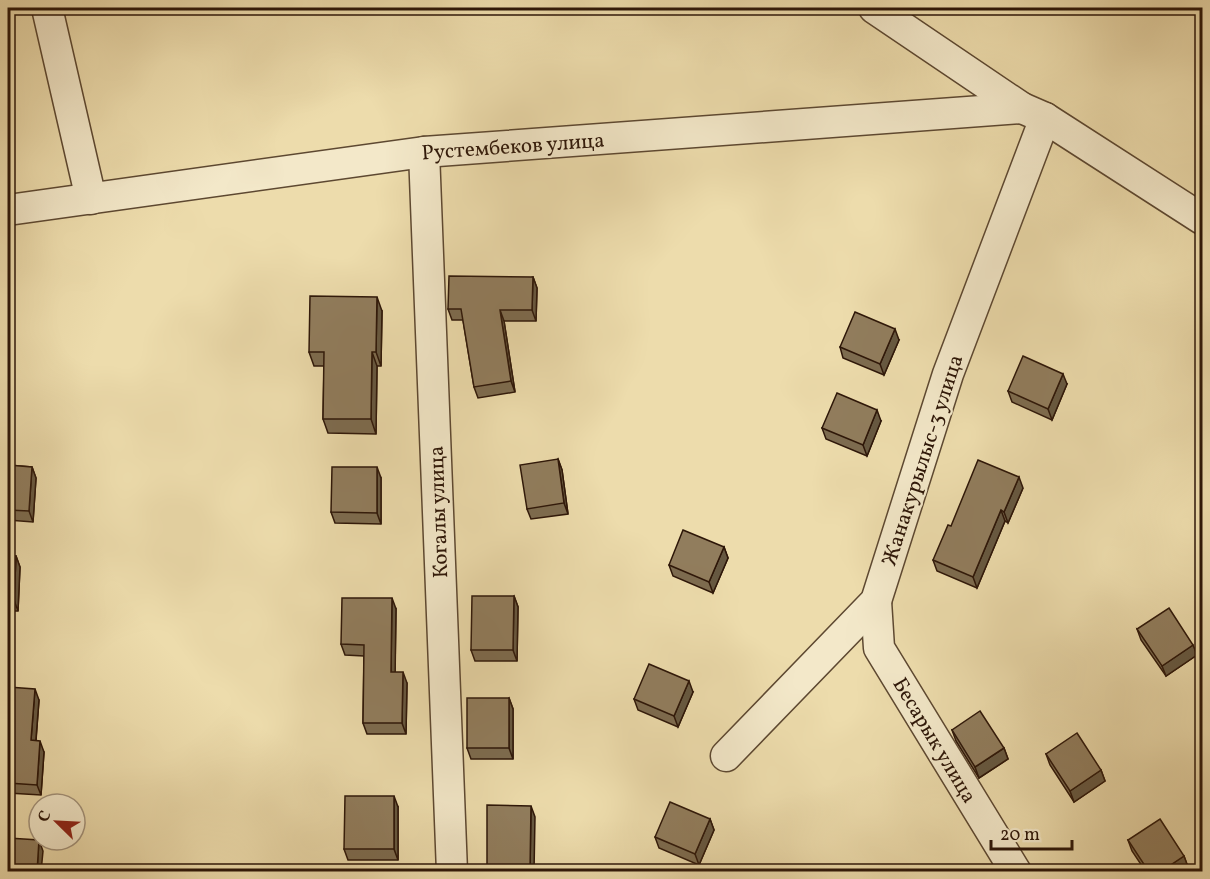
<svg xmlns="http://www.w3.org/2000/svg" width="1210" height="879" font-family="Vollkorn,serif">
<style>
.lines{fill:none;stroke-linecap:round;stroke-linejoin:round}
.street-casing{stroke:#5d4831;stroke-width:33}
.street{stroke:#f3e8c9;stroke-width:30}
.wall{fill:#7d6c50;stroke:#2d1608;stroke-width:1.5}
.shaded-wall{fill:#665841;stroke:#2d1608;stroke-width:1.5}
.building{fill:#917d5d;stroke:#2d1608;stroke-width:1.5}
.labels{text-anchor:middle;stroke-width:4.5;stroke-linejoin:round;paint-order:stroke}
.street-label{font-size:21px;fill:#2d1608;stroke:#f3e8c9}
</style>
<rect width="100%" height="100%" fill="#eddcac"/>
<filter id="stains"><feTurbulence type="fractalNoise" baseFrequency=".00333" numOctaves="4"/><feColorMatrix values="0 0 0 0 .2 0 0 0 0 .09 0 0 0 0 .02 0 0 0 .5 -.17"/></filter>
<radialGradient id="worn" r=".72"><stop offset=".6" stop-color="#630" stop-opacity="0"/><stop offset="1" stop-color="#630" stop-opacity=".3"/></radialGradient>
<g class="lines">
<defs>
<g id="street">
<path d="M47 8 91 199"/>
<path d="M874 8 1022 108 1045 118 1202 219"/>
<path d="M424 152 452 872"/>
<path d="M8 210 424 152 1022 108"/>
<path d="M876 601 879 648 1016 872"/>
<path d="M726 756 876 601 948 374 1045 118"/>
</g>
</defs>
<use href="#street" class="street-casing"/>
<use href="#street" class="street"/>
</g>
<g class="wall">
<path d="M533 277 537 288 536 321H504L515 392 478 398 474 387 463 320H452L448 309Z"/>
<path d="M382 311 381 366H377L376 434 328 433 323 419 324 366H314L309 352Z"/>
<path d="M899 340 884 375 843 358 840 347Z"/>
<path d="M1067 384 1052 420 1012 402 1008 391Z"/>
<path d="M881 421 867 456 826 439 822 428Z"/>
<path d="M558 459 562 470 568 514 531 519 527 509Z"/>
<path d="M8 465 32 467 36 478 33 522 8 520Z"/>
<path d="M381 478V524L335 523 331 512Z"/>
<path d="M1023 488 1008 523 1005 521 977 588 937 571 933 560Z"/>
<path d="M724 547 728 558 713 593 673 576 669 565Z"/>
<path d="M8 556H16L20 567 18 611H8Z"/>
<path d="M514 596 518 607 517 661H475L471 650Z"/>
<path d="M396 609 395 672 407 683 406 734H367L363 723 364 656 345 655 341 644Z"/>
<path d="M1137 629 1197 655 1166 676 1141 640Z"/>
<path d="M8 687 39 700 36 741 44 752 41 795 8 793Z"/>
<path d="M693 692 678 727 638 710 634 699Z"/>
<path d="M509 698 513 709V759H471L467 748Z"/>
<path d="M952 730 1004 748 1008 759 979 778 956 741Z"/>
<path d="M1046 754 1101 770 1105 781 1074 802 1050 765Z"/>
<path d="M398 807V860H348L344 849Z"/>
<path d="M710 819 714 830 699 865 659 848 655 837Z"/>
<path d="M1128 840 1184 856 1188 867 1181 872H1146L1132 851Z"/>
</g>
<g class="shaded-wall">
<path d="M533 277 537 288 536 321 532 310Z"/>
<path d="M377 297 382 311 381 366 376 352Z"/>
<path d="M500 310 504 321 515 392 511 381Z"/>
<path d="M895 329 899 340 884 375 880 364Z"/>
<path d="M372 352 377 366 376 434 371 419Z"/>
<path d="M1063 374 1067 384 1052 420 1048 409Z"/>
<path d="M877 410 881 421 867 456 863 445Z"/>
<path d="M558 459 562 470 568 514 564 503Z"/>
<path d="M32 467 36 478 33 522 29 511Z"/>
<path d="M377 467 381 478V524L377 513Z"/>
<path d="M1019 477 1023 488 1008 523 1004 512Z"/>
<path d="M1001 510 1005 521 977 588 973 577Z"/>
<path d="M724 547 728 558 713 593 709 582Z"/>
<path d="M16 556 20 567 18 611 14 600Z"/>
<path d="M514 596 518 607 517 661 513 650Z"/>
<path d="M392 598 396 609 395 682 391 672Z"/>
<path d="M1193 645 1197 655 1166 676 1162 666Z"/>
<path d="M403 672 407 683 406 734 402 723Z"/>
<path d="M689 681 693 692 678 727 674 716Z"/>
<path d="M35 689 39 700 35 751 31 740Z"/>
<path d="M509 698 513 709V759L509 748Z"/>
<path d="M40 741 44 752 41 795 37 785Z"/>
<path d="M1004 748 1008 759 979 778 975 767Z"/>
<path d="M1101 770 1105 781 1074 802 1070 791Z"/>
<path d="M394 796 398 807V860L394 849Z"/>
<path d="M531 806 535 817 534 872H530Z"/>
<path d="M710 819 714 830 699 865 695 854Z"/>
<path d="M39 840 43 851 41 872H37Z"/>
<path d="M1184 856 1188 867 1181 872H1160Z"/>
</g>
<g class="building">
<path d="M449 276 533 277 532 310H500L511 381 474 387 461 309H448Z"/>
<path d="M310 296 377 297 376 352H372L371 419H323L324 352H309Z"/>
<path d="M855 312 895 329 880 364 840 347Z"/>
<path d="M1023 356 1063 374 1048 409 1008 391Z"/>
<path d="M837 393 877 410 863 445 822 428Z"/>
<path d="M558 459 564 503 527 509 520 465Z"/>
<path d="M978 460 1019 477 1004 512 1001 510 973 577 933 560 948 525 951 526Z"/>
<path d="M8 465 32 467 29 511 8 510Z"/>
<path d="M332 467H377V513L331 512Z"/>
<path d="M683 530 724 547 709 582 669 565Z"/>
<path d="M8 556H16L14 600H8Z"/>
<path d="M472 596H514L513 650H471Z"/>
<path d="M342 598H392L391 672H403L402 723H363L364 645 341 644Z"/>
<path d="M1169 608 1193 645 1162 666 1137 629Z"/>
<path d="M649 664 689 681 674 716 634 699Z"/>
<path d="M8 687 35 689 31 740 40 741 37 785 8 783Z"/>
<rect x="467" y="698" width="42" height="50"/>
<path d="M980 711 1004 748 975 767 952 730Z"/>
<path d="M1077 733 1101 770 1070 791 1046 754Z"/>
<path d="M345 796H394V849H344Z"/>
<path d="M670 802 710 819 695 854 655 837Z"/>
<path d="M487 805 531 806 530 871H487Z"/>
<path d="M1160 819 1184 856 1160 872H1149L1128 840Z"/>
<path d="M8 838 39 840 37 872H8Z"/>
</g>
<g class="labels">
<g class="street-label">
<text transform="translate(513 146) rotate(-4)" y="7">Рустембеков улица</text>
<text transform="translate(922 460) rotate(-72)" y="7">Жанакурылыс-3 улица</text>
<text transform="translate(438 512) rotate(-92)" y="7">Когалы улица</text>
<text transform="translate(935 740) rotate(59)" y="7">Бесарык улица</text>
</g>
</g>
<rect width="1210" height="879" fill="none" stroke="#eddcac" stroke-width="30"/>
<rect x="9" y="9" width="1192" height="861" fill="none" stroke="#2d1608" stroke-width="3"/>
<rect x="15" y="15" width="1180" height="849" fill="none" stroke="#2d1608" stroke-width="1.5"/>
<g transform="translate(57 822) rotate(294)"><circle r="28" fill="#f3e8c9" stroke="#a4947c" stroke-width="1.5"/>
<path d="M0-4.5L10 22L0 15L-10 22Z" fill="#8f2418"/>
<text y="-9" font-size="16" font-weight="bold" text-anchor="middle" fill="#2d1608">С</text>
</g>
<path d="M991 840v9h81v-9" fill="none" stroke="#2d1608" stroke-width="3"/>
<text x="1000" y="840" font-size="18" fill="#2d1608" stroke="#f3e8c9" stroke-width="4.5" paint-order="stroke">20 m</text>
<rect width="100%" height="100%" filter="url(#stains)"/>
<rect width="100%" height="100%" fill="url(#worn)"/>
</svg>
